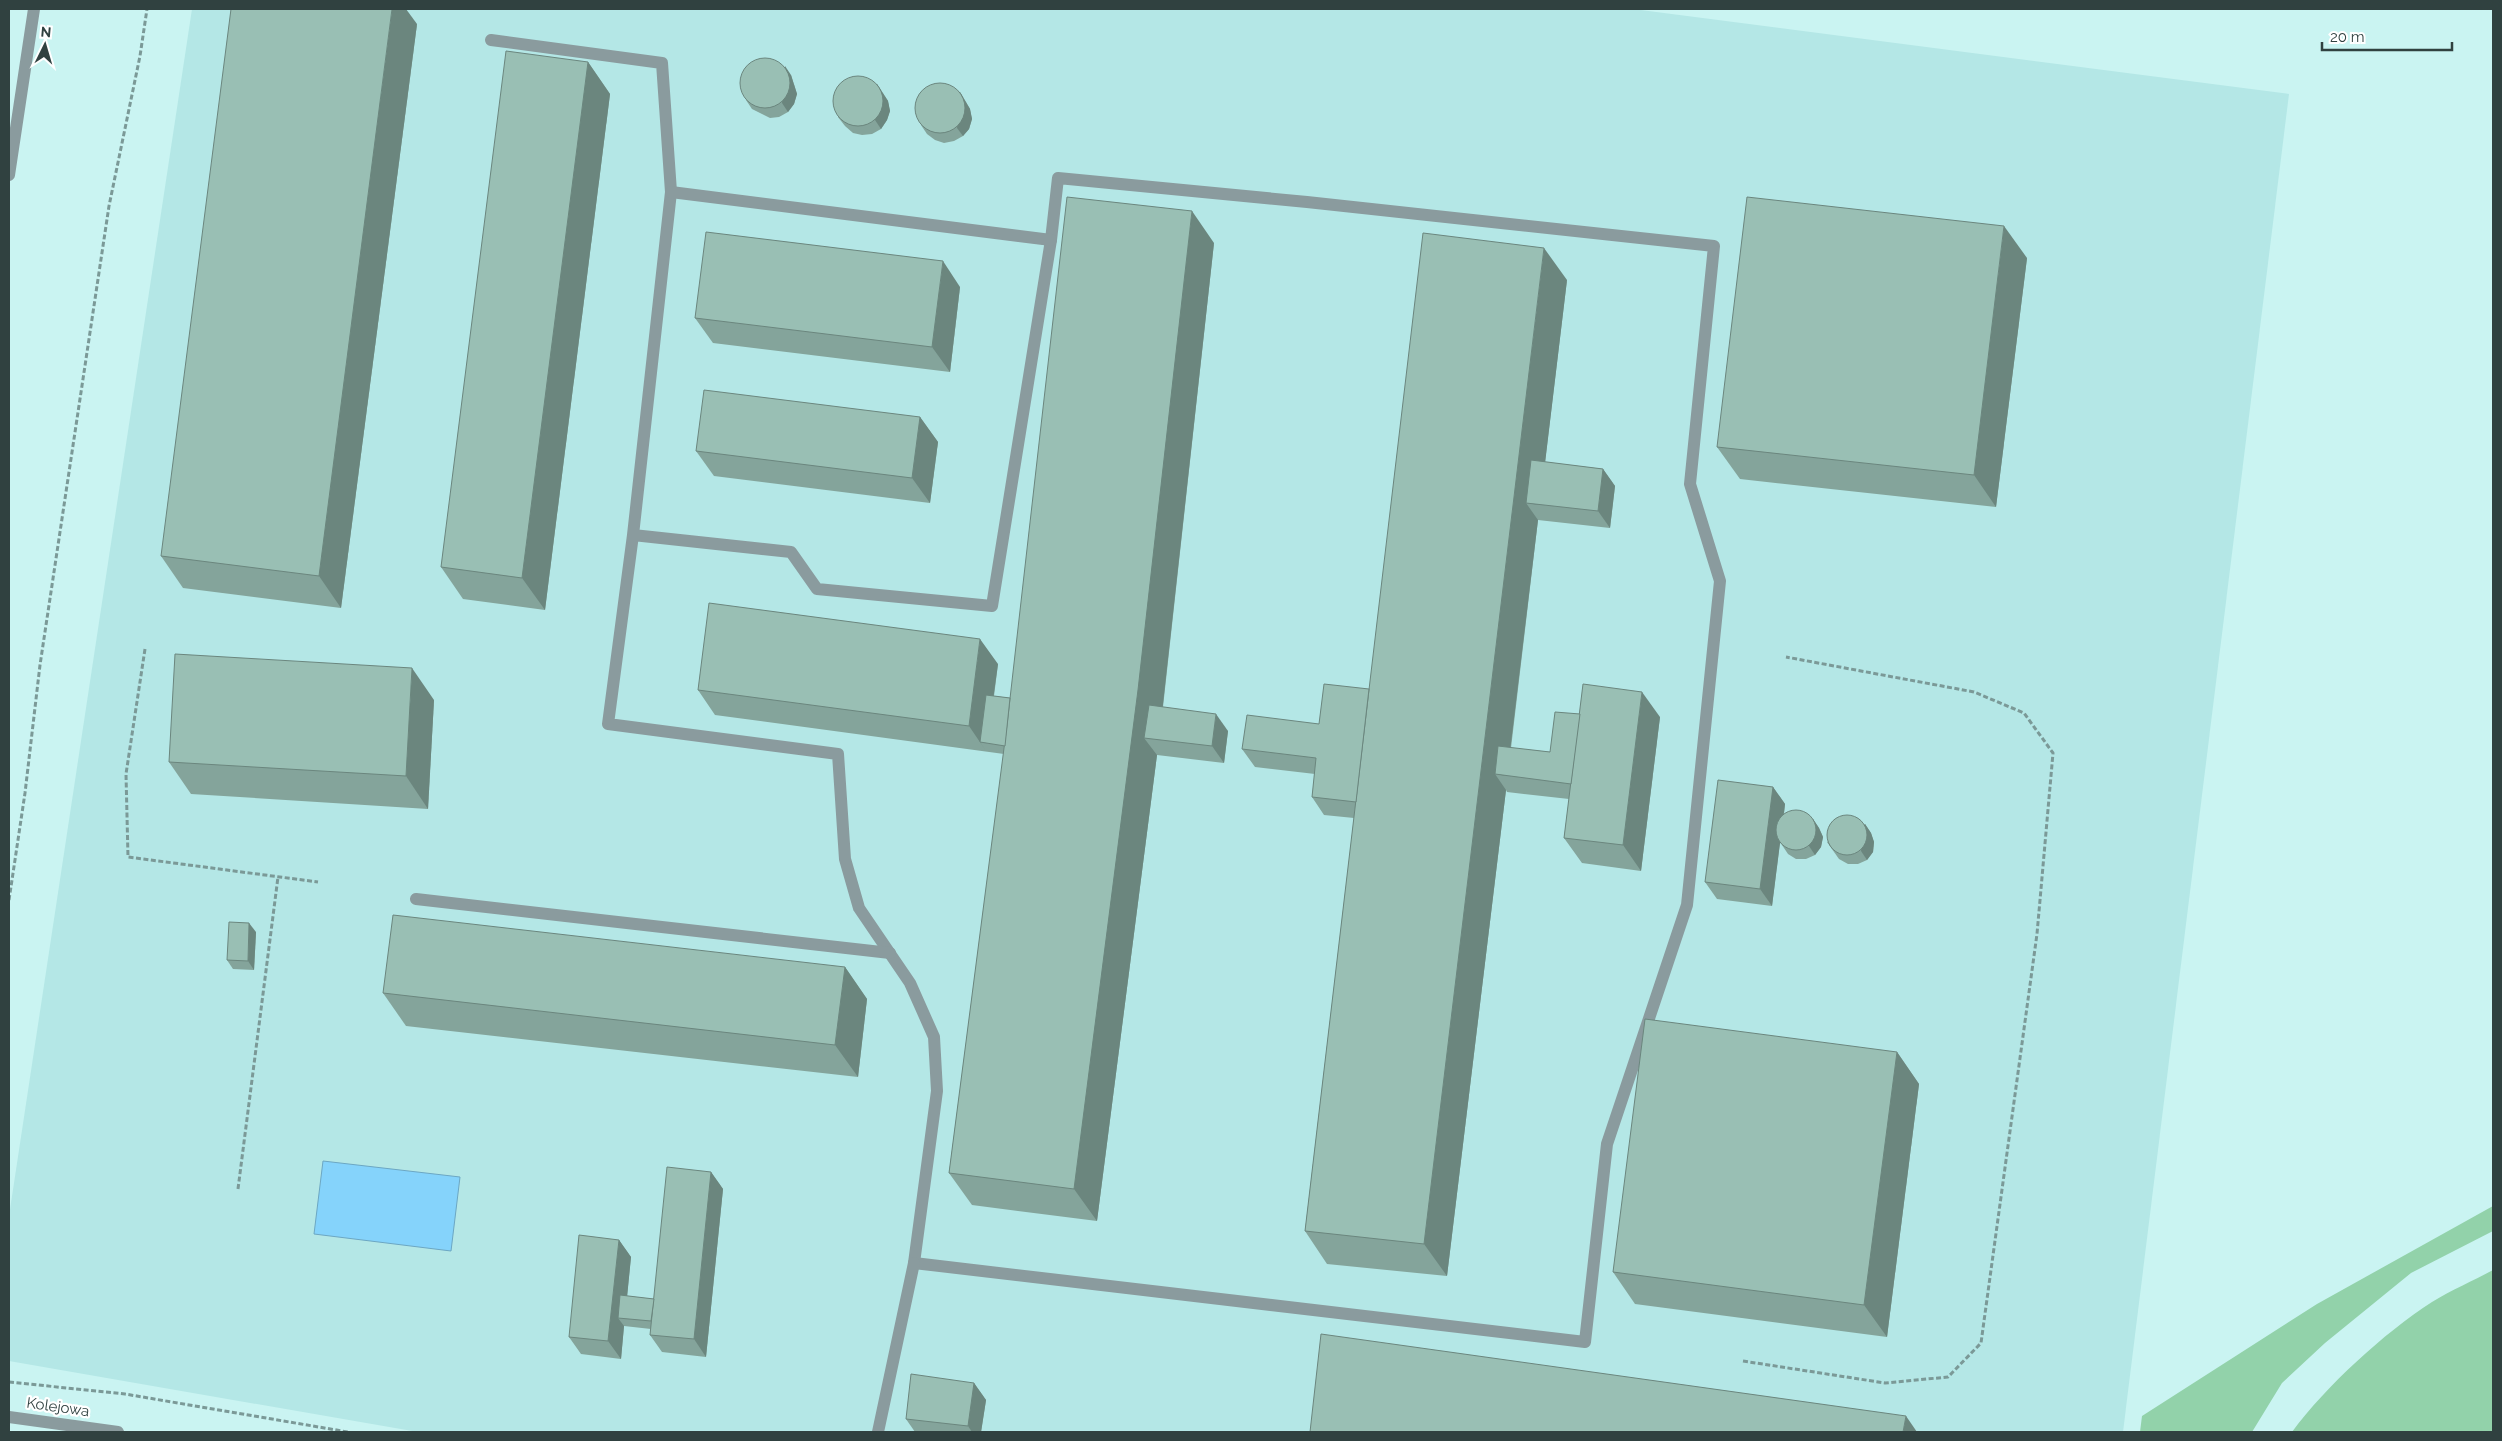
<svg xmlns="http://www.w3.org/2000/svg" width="2502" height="1441" font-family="Raleway,sans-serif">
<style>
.built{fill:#b4e7e6}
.green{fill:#92d2aa}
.water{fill:#85d3fb;stroke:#6ca7c3}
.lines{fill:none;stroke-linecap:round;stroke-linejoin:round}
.path{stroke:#7b9997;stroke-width:3;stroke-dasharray:5 2.5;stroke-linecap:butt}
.minor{stroke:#8a9b9e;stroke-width:12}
.wall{fill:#84a49b}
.shaded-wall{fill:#6b867e}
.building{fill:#99bfb4;stroke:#6b867e}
.labels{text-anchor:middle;stroke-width:4.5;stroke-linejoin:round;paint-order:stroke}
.street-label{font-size:15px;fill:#304140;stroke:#fff}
</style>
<rect width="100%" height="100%" fill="#caf4f2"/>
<path class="built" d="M192 9H1633L2289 94 2123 1432H418L9 1361V1216Z"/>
<g class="green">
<path d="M2493 1206V1231L2411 1273 2325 1343 2282 1383 2252 1432H2140L2142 1416 2317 1304Z"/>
<path d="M2493 1270V1432H2292C2326 1386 2384 1333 2432 1302 2451 1290 2473 1281 2493 1270Z"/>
</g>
<path class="water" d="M323 1161 460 1177 451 1251 314 1234Z"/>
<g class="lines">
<g class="path">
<path d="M145 649 126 774 128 857 318 882"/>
<path d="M9 900 25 793 40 665 109 206 140 56 147 9"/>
<path d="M238 1189 278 877"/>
<path d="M1743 1361 1885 1383 1948 1377 1981 1343 2037 934 2053 753 2024 713 1974 692 1786 657"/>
<path d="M9 1382 125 1394 348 1432"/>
</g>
<g class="minor">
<path d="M491 40 662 63 671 192 633 535 791 552 817 589 992 606 1051 240 1058 178 1307 202 1714 246 1690 484 1720 581 1687 905 1607 1144 1585 1342 914 1263 937 1091 934 1037 910 983 859 908 845 859 838 754 608 724 633 535"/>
<path d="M9 175 34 9"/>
<path d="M671 192 1051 240"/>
<path d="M416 899 890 953"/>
<path d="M9 1417 118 1432"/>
<path d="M878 1432 914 1263"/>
</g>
</g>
<g class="wall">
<path d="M417 24 341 608 183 588 161 556Z"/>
<path d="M588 62 610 94 545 610 463 599 441 567Z"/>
<path d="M791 75 797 94 794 104 788 112 779 117 770 118 752 109 746 100Z"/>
<path d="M877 84 888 101 890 111 887 120 881 129 872 134 862 135 853 133 845 126 838 117Z"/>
<path d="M960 92 970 109 972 119 969 129 963 136 954 141 944 143 935 140 927 134 921 125Z"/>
<path d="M1214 243 1163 707 1228 731 1224 763 1157 755 1097 1221 972 1205 949 1173 1004 754 715 715 698 690 998 664 994 696 1010 698Z"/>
<path d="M2027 258 1996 507 1740 479 1717 447Z"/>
<path d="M1567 280 1545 462 1603 469 1615 486 1610 528 1538 520 1511 748 1550 752 1580 714 1660 717 1641 871 1582 863 1564 838 1569 799 1507 792 1506 790 1447 1276 1327 1264 1305 1231 1354 818 1324 815 1312 797 1315 774 1255 767 1242 749 1319 724 1369 689Z"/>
<path d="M960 287 950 372 713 343 695 318Z"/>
<path d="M920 417 938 442 930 503 714 476 696 451Z"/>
<path d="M434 700 428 809 191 794 169 762Z"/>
<path d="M1773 787 1785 804 1784 814 1813 819 1819 828 1823 837 1821 847 1815 855 1806 859H1796L1788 854 1780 842 1772 906 1717 899 1705 882Z"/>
<path d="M1865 824 1871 833 1874 842 1873 852 1867 860 1858 864H1848L1839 859 1827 842Z"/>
<path d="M256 932 254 970 233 969 227 960Z"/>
<path d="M845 967 867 999 858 1077 406 1026 383 993Z"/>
<path d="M1897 1052 1919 1084 1887 1337 1635 1304 1613 1272Z"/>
<path d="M711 1172 723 1189 706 1357 662 1352 650 1335 651 1329 624 1326 621 1359 581 1354 569 1337 619 1240 631 1257 627 1296 654 1299Z"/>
<path d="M974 1383 986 1400 981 1432H915L906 1419Z"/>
</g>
<g class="shaded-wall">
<path d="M392 9H406L417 24 341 608 319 576Z"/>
<path d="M588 62 610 94 545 610 522 578Z"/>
<path d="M785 66 791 75 797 94 794 104 788 112 782 103Z"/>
<path d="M877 84 888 101 890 111 887 120 881 129 875 120Z"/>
<path d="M960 92 970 109 972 119 969 129 963 136 957 128Z"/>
<path d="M1192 211 1214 243 1161 722 1144 738 1157 755 1097 1221 1074 1189Z"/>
<path d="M2004 226 2027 258 1996 507 1974 475Z"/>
<path d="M1544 248 1567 280 1540 505 1526 503 1538 520 1507 776 1495 774 1506 790 1447 1276 1424 1244Z"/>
<path d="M943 261 960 287 950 372 932 347Z"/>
<path d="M920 417 938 442 930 503 912 478Z"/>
<path d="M1603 469 1615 486 1610 528 1598 511Z"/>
<path d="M980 639 998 664 987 743 980 742 986 751 969 726Z"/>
<path d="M412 668 434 700 428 809 406 776Z"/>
<path d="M1642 692 1660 717 1641 871 1623 845Z"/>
<path d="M1216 714 1228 731 1224 763 1212 746Z"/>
<path d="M1773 787 1785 804 1772 906 1760 889Z"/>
<path d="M1813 819 1819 828 1823 837 1821 847 1815 855 1809 846Z"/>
<path d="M1865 824 1871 833 1874 842 1873 852 1867 860 1861 851Z"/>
<path d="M249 923 256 932 254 970 248 961Z"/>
<path d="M845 967 867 999 858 1077 835 1045Z"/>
<path d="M1897 1052 1919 1084 1887 1337 1864 1305Z"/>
<path d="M711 1172 723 1189 706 1357 694 1339Z"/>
<path d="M619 1240 631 1257 625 1318H618L624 1326 621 1359 608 1341Z"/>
<path d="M974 1383 986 1400 981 1432H972L968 1426Z"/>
<path d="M1906 1416 1917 1432H1903Z"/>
</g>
<g class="building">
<path d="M231 9H392L319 576 161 556Z"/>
<path d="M506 51 588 62 522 578 441 567Z"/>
<circle cx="765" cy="83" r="25"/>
<circle cx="858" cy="101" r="25"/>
<circle cx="940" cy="108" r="25"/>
<path d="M1067 197 1192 211 1138 690 1074 1189 949 1173 1007 725Z"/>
<path d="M1747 197 2004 226 1974 475 1717 447Z"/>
<path d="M706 232 943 261 932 347 695 318Z"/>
<path d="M1423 233 1544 248 1424 1244 1305 1231Z"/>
<path d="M704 390 920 417 912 478 696 451Z"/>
<path d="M1531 460 1603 469 1598 511 1526 503Z"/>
<path d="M709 603 980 639 969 726 698 690Z"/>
<path d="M175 654 412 668 406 776 169 762Z"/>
<path d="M1324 684 1369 689 1356 802 1312 797 1316 758 1242 749 1247 715 1319 724Z"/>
<path d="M1583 684 1642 692 1623 845 1564 838Z"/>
<path d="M986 695 1010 698 1005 746 980 742Z"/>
<path d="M1149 705 1216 714 1212 746 1144 738Z"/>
<path d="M1555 712 1580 714 1571 784 1495 774 1498 746 1550 752Z"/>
<path d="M1718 780 1773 787 1760 889 1705 882Z"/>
<circle cx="1796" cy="830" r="20"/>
<circle cx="1847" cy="835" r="20"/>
<path d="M393 915 845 967 835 1045 383 993Z"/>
<path d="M229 922 249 923 248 961 227 960Z"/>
<path d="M1645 1019 1897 1052 1864 1305 1613 1272Z"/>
<path d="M667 1167 711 1172 694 1339 650 1335Z"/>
<path d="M579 1235 619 1240 608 1341 569 1337Z"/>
<path d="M620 1295 654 1299 651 1321 618 1318Z"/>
<path d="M1321 1334 1906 1416 1903 1432H1310Z"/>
<path d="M911 1374 974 1383 968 1426 906 1419Z"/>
</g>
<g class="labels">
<g class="street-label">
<text transform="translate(58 1407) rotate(8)" y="5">Kolejowa</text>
</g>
</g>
<rect width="2502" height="1441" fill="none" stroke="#304140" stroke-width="20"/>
<g transform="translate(45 45) rotate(5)" stroke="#ffffff" stroke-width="4" paint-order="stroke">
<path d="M0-4L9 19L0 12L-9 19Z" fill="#304140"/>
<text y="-8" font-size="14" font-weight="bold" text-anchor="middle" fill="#304140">N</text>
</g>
<path d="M2322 42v8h130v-8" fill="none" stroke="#304140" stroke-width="2.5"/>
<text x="2330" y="42" font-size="15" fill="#304140" stroke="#ffffff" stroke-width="4" paint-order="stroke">20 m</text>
</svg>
